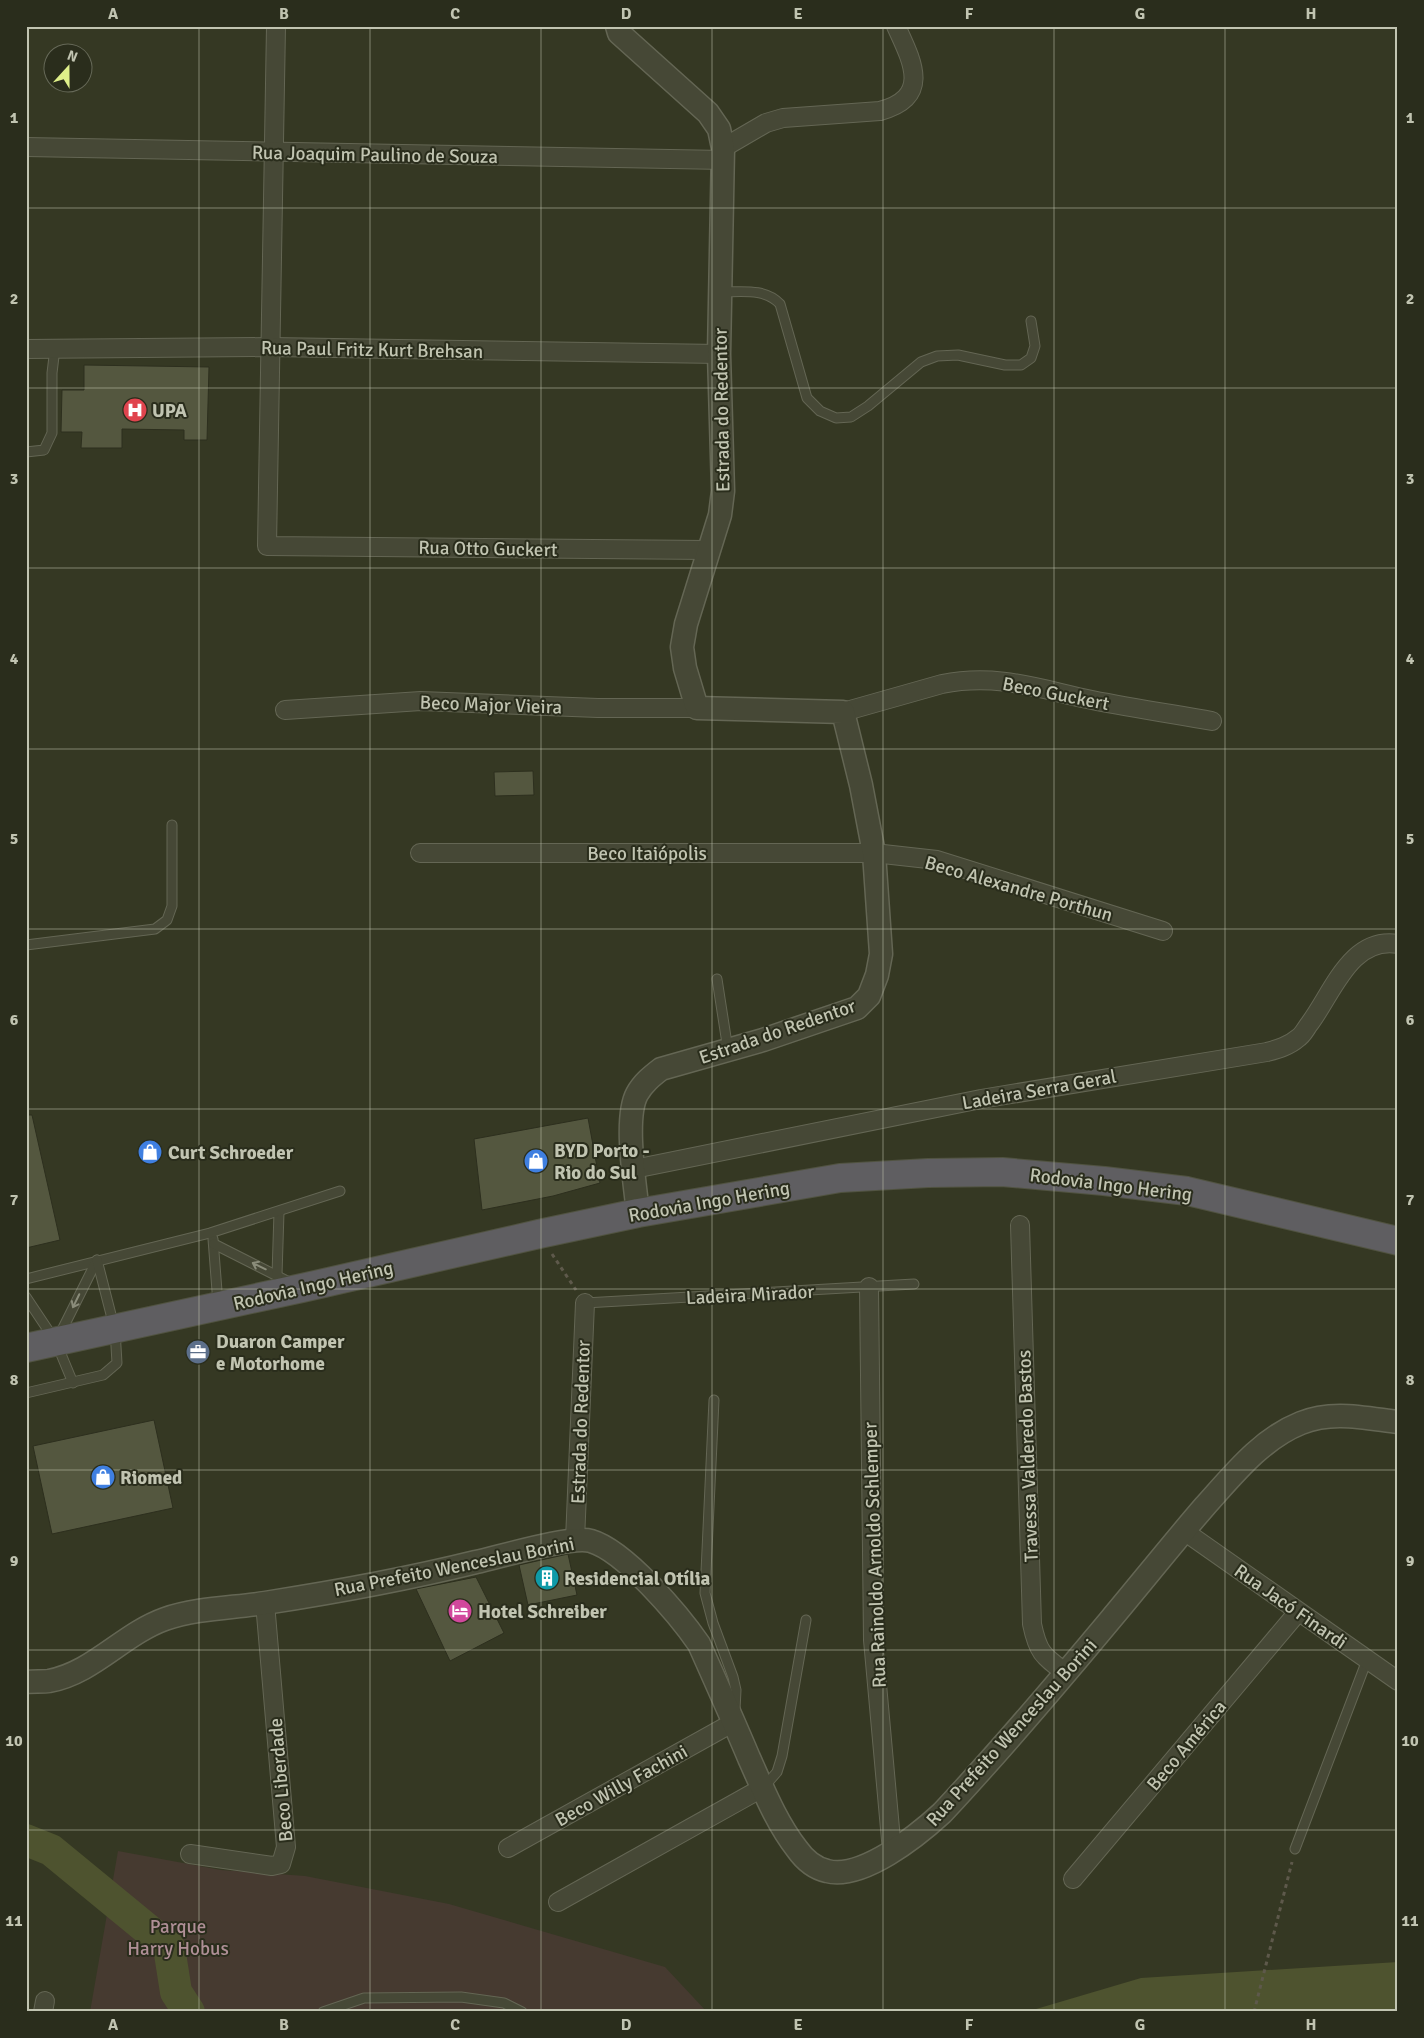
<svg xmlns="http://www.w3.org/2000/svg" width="1424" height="2038" font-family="Signika,sans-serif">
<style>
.green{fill:#463a30}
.water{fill:#4e532f}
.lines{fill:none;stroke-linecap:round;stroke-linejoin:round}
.river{stroke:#4e532f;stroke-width:32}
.building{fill:#54573f;stroke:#2d2f1e}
.service-casing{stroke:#646654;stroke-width:11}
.minor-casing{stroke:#646654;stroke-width:20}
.tertiary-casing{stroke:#646654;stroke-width:25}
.trunk-casing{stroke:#515341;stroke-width:30}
.path{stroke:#5e594b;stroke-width:3;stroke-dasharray:4 4;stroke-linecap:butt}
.service{stroke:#464836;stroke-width:9}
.minor{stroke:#464836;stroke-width:18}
.tertiary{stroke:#464836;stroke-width:22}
.trunk{stroke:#5f5e61;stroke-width:28}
.oneway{stroke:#8a8c7a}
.grid{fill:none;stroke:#c1c4b1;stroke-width:1;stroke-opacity:0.55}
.labels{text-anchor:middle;stroke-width:4;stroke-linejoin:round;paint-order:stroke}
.street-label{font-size:19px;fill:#c1c4b1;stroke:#2a2d1c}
.poi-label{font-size:19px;font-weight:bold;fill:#c1c4b1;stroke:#2a2d1c;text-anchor:start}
.park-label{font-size:19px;fill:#af8f96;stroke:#2a2d1c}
.neatline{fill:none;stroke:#c1c4b1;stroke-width:2}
.grid-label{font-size:16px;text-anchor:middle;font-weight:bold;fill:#c1c4b1}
</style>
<rect width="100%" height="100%" fill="#353823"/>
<path class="green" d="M118 1851 221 1870 305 1876 449 1904 665 1967 707 2012H90Z"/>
<path class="water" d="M1398 1962V2012H1026L1141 1978Z"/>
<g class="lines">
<path class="river" d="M26 1840 51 1850 169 1947 176 1992 189 2012"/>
</g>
<g class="building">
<path d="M84 365 209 367 207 440H184V430L122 429V448H81L82 432H61L62 390H84Z"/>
<path d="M533 771 534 795 495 796 494 772Z"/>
<path d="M26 1115H32L60 1240 26 1248Z"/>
<path d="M588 1118 600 1183 553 1196 482 1210 474 1139Z"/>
<path d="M154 1420 173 1508 52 1534 33 1446Z"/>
<path d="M568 1554 577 1595 528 1605 519 1565Z"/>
<path d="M476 1577 504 1633 450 1661 416 1589Z"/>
</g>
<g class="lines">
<defs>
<g id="service">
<path d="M721 292C742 292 765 288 780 304L807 398 820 411 836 418 851 417 868 406 921 362 937 356 958 355 1005 365H1021L1031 358 1035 346 1031 321"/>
<path d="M26 452 44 450 52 433V373L55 348"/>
<path d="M26 945 155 929 167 920 172 906V825"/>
<path d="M717 979 728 1050"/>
<path d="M213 1239 218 1304"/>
<path d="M214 1244 293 1284"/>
<path d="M277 1275 279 1212"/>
<path d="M26 1279 210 1233 340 1191"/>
<path d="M26 1297 56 1342 73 1383"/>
<path d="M585 1303 914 1284"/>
<path d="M59 1336 97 1260"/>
<path d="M26 1393 103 1375 117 1363 115 1330 97 1260"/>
<path d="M714 1400 705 1593 713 1623 733 1677 736 1690 735 1710"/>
<path d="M763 1788 777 1772 782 1756 806 1620"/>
<path d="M1295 1849 1367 1660"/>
<path d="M323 2012 364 1998 461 1997 504 2003 522 2012"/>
</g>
<g id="minor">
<path d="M276 26 267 546 708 550"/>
<path d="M26 147 724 160"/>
<path d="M723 148 766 123 783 118 880 111C932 97 912 61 896 26"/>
<path d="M26 349 271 347 719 354"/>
<path d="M285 710 421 701 598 708H697"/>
<path d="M843 712 942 684C998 673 1039 689 1092 700 1132 708 1172 714 1212 721"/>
<path d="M420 853H874L937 860 1163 931"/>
<path d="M634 1169 981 1099 1267 1052C1278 1049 1289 1046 1298 1038 1303 1035 1306 1028 1310 1023 1333 992 1351 936 1398 944"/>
<path d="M1020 1225 1032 1624C1038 1653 1043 1656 1066 1673"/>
<path d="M869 1287 873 1640 892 1851"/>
<path d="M1184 1531 1398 1681"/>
<path d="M575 1540 585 1303"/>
<path d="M508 1848 734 1722"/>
<path d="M190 1854 272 1866 281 1864 286 1847 265 1603"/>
<path d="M1073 1879 1298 1612"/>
<path d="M558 1902 762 1788"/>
<path d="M43 2012 45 2001"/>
</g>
<g id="tertiary">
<path d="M617 26 619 33 708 113 719 129 723 148 719 354 723 491 720 515 686 624 682 647 685 668 697 708 843 712 861 785 874 853 881 954 877 975 869 996 857 1008 763 1040 661 1069C652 1076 643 1083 637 1094 624 1118 635 1184 638 1213"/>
<path d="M26 1682C34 1681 42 1682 49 1681 93 1673 123 1634 165 1619 197 1608 232 1608 265 1603 336 1592 407 1579 476 1562 500 1557 571 1535 591 1541 625 1551 679 1615 699 1644 716 1682 733 1720 749 1758 763 1789 776 1822 797 1849 804 1859 814 1868 827 1871 862 1880 917 1836 942 1813 1000 1751 1056 1685 1111 1619 1142 1582 1173 1543 1205 1506 1233 1475 1261 1439 1301 1423 1332 1410 1365 1418 1398 1422"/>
</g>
<path id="trunk" d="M26 1348 302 1288 539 1234 638 1213 840 1178 928 1173 1002 1172 1104 1181 1187 1191 1398 1241"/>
</defs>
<use href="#service" class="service-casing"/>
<use href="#minor" class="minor-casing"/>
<use href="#tertiary" class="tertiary-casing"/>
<use href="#trunk" class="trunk-casing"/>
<g class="path">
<path d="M552 1254 576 1290"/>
<path d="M1254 2012 1292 1862"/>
</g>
<use href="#service" class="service"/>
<use href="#minor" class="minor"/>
<use href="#tertiary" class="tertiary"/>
<use href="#trunk" class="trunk"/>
</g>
<defs><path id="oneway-shaft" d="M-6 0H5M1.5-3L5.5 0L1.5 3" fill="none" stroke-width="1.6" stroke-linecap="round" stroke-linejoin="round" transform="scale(1.25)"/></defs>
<g class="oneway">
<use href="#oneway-shaft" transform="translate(259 1266) rotate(-154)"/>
<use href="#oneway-shaft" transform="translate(76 1301) rotate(116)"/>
</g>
<path class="grid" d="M199 26V2012M370 26V2012M541 26V2012M712 26V2012M883 26V2012M1054 26V2012M1225 26V2012M26 208H1398M26 388H1398M26 568H1398M26 749H1398M26 929H1398M26 1109H1398M26 1289H1398M26 1470H1398M26 1650H1398M26 1830H1398"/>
<defs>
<symbol id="hospital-disc" viewBox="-11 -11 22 22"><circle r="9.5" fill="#e0444e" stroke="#2a2d1c"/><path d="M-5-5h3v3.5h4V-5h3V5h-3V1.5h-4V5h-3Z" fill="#fff"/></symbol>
<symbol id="shop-disc" viewBox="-11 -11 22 22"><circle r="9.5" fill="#3f7fe0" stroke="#2a2d1c"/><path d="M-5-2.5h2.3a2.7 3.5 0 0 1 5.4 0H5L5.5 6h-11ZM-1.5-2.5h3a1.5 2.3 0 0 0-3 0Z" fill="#fff"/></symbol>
<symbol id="office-disc" viewBox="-11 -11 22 22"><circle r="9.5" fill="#5c6f8a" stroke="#2a2d1c"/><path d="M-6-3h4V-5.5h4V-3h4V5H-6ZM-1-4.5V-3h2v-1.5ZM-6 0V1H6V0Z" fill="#fff"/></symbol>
<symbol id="building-disc" viewBox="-11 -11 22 22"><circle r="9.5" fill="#0f9aa8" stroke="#2a2d1c"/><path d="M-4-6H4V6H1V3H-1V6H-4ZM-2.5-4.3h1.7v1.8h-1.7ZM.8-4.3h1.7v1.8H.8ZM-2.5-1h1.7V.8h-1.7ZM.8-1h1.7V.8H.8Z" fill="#fff"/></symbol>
<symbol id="hotel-disc" viewBox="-11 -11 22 22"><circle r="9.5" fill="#d1479c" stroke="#2a2d1c"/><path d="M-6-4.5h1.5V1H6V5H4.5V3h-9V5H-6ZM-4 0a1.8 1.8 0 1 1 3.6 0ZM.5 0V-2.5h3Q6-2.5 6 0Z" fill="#fff"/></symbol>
</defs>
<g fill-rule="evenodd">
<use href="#hospital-disc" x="121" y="396" width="28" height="28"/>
<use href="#shop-disc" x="136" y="1138" width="28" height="28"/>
<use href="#shop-disc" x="522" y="1147" width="28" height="28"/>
<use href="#office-disc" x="184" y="1338" width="28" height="28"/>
<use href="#shop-disc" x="89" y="1463" width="28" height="28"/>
<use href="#building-disc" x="533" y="1564" width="28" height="28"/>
<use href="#hotel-disc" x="446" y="1597" width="28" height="28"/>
</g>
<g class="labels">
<g class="street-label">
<text transform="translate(375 154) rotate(1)" y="7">Rua Joaquim Paulino de Souza</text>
<text transform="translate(372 349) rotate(1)" y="7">Rua Paul Fritz Kurt Brehsan</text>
<text transform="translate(721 410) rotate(-91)" y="7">Estrada do Redentor</text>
<text transform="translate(488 548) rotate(1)" y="7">Rua Otto Guckert</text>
<text transform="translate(1056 693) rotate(11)" y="7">Beco Guckert</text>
<text transform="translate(491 704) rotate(2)" y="7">Beco Major Vieira</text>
<text x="647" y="860">Beco Itaiópolis</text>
<text transform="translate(1019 888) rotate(16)" y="7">Beco Alexandre Porthun</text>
<text transform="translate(777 1031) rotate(-19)" y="7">Estrada do Redentor</text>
<text transform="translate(1039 1089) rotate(-10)" y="7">Ladeira Serra Geral</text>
<text transform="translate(1111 1184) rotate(7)" y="7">Rodovia Ingo Hering</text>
<text transform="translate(709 1201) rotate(-10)" y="7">Rodovia Ingo Hering</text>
<text transform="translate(313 1285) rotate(-13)" y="7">Rodovia Ingo Hering</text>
<text transform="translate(750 1294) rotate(-3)" y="7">Ladeira Mirador</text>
<text transform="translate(580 1422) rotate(-88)" y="7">Estrada do Redentor</text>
<text transform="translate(1027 1456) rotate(-92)" y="7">Travessa Valderedo Bastos</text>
<text transform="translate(874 1555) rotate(-92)" y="7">Rua Rainoldo Arnoldo Schlemper</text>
<text transform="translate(454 1566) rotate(-11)" y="7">Rua Prefeito Wenceslau Borini</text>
<text transform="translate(1291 1606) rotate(35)" y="7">Rua Jacó Finardi</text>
<text transform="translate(1011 1732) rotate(-48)" y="7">Rua Prefeito Wenceslau Borini</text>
<text transform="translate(1186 1745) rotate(-50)" y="7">Beco América</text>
<text transform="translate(280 1780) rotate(-95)" y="7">Beco Liberdade</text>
<text transform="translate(621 1785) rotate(-29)" y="7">Beco Willy Fachini</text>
</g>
<g class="poi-label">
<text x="152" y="417">UPA</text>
<text x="554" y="1157">BYD Porto -<tspan x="554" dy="22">Rio do Sul</tspan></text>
<text x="168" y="1159">Curt Schroeder</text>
<text x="216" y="1348">Duaron Camper<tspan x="216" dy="22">e Motorhome</tspan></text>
<text x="120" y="1484">Riomed</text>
<text x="564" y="1585">Residencial Otília</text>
<text x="478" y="1618">Hotel Schreiber</text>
</g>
<g class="park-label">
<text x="178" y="1933">Parque<tspan x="178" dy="22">Harry Hobus</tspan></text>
</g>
</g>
<rect width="1424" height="2038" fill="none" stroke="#2a2d1c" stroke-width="55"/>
<g transform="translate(68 68) rotate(21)"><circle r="24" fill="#2a2d1c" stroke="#666958"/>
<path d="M0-4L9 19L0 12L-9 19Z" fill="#dff08a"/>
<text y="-8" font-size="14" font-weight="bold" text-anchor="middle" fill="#c1c4b1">N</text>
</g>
<rect x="28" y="28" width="1368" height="1982" class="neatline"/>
<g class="grid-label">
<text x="113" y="19">A</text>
<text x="284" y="19">B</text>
<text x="455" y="19">C</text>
<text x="626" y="19">D</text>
<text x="798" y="19">E</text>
<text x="969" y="19">F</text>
<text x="1140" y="19">G</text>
<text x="1311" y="19">H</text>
<text x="14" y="123">1</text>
<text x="1410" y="123">1</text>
<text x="14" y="304">2</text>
<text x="1410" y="304">2</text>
<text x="14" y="484">3</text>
<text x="1410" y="484">3</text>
<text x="14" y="664">4</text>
<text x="1410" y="664">4</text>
<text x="14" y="844">5</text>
<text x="1410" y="844">5</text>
<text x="14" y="1025">6</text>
<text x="1410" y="1025">6</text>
<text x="14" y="1205">7</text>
<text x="1410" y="1205">7</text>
<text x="14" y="1385">8</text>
<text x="1410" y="1385">8</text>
<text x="14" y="1566">9</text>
<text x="1410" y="1566">9</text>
<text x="14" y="1746">10</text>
<text x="1410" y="1746">10</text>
<text x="14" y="1926">11</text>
<text x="1410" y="1926">11</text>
<text x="113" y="2030">A</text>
<text x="284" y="2030">B</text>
<text x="455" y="2030">C</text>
<text x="626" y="2030">D</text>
<text x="798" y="2030">E</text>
<text x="969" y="2030">F</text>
<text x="1140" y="2030">G</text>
<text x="1311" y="2030">H</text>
</g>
</svg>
